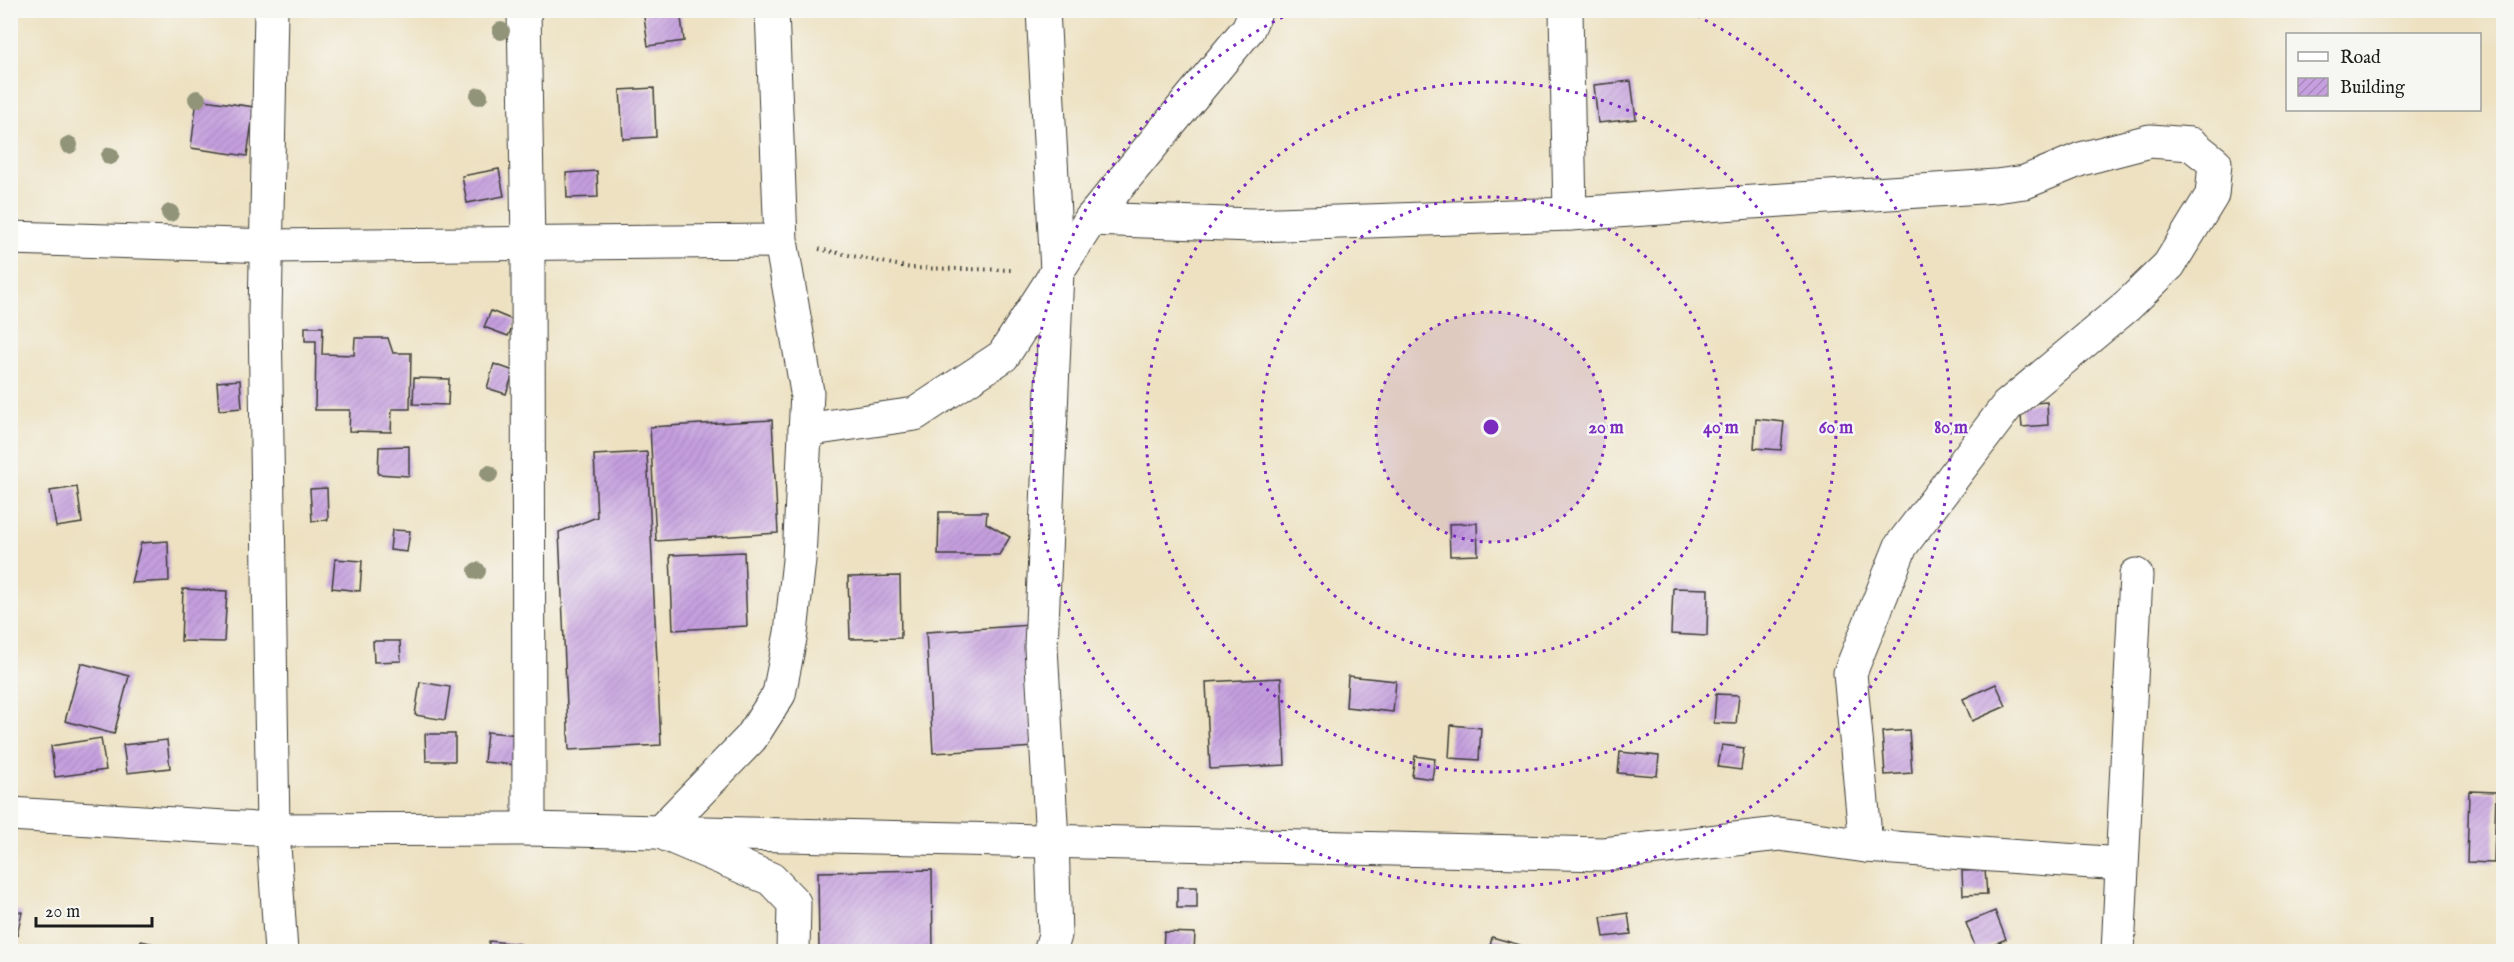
<svg xmlns="http://www.w3.org/2000/svg" width="2514" height="962" font-family="'IM FELL English',serif">
<style>
.building{fill:url(#building-hatch)}
.lines{fill:none;stroke-linecap:round;stroke-linejoin:round}
.minor-casing{stroke:#3b3a35;stroke-width:35}
.path{stroke:#3b3a35;stroke-width:4;stroke-dasharray:1.5 4.5;stroke-linecap:butt}
.minor{stroke:#fff;stroke-width:33}
.tree{fill:#919478}
.ring{fill:none;stroke:#7b2cbf;stroke-width:3;stroke-dasharray:3 6}
.centre{fill:#7b2cbf;stroke:#f6f6f2;stroke-width:3}
.ring-label{font-size:18px;text-anchor:middle;font-weight:bold;fill:#7b2cbf;stroke:#f6f6f2;stroke-width:5;stroke-linejoin:round;paint-order:stroke}
</style>
<defs>
<pattern id="building-hatch" width="6" height="6" patternUnits="userSpaceOnUse" patternTransform="scale(1.5)"><rect width="6" height="6" fill="#c59fde"/><path d="M-1 1l2-2M0 6l6-6M5 7l2-2" fill="none" stroke="#a988be"/></pattern>
</defs>
<rect width="100%" height="100%" fill="#f6f6f2"/>
<filter id="ink" filterUnits="userSpaceOnUse"><feTurbulence type="fractalNoise" baseFrequency=".0167" numOctaves="2"/><feDisplacementMap in="SourceGraphic" scale="12" xChannelSelector="R" yChannelSelector="G"/><feConvolveMatrix kernelMatrix="1 2 1 2 8 2 1 2 1" color-interpolation-filters="sRGB"/></filter>
<filter id="wash" filterUnits="userSpaceOnUse"><feTurbulence type="fractalNoise" baseFrequency=".008" numOctaves="4" result="noise"/><feDisplacementMap in="SourceGraphic" scale="24" xChannelSelector="R" yChannelSelector="G"/><feGaussianBlur stdDeviation="1.35" result="paint"/><feColorMatrix in="noise" values="0 0 0 0 0 0 0 0 0 0 0 0 0 0 0 0 0 1.4 0 .05"/><feComposite in="paint" operator="in"/></filter>
<g filter="url(#wash)">
<rect width="100%" height="100%" fill="#ede1c1"/>
<g id="blocks">
<g class="building">
<path d="M643 10H680L684 41 648 46Z"/>
<path d="M1631 81 1636 119 1598 123 1594 85Z"/>
<path d="M654 88 656 137 623 139 620 90Z"/>
<path d="M197 99 254 107 247 156 191 148Z"/>
<path d="M499 169 504 196 467 203 462 176Z"/>
<path d="M597 171 598 197 567 198 566 173Z"/>
<path d="M491 311 515 321 508 336 484 327Z"/>
<path d="M305 327H323L322 354 354 355 355 338H388L393 353H411L410 409H392L391 432 349 431 350 410H315L316 341H305Z"/>
<path d="M494 364 514 371 506 394 487 388Z"/>
<path d="M414 378 449 379 448 405 413 404Z"/>
<path d="M240 380 242 408 219 410 217 382Z"/>
<path d="M2047 402 2048 425 2022 427 2020 404Z"/>
<path d="M1756 419 1784 422 1781 450 1754 448Z"/>
<path d="M772 420 778 533 656 541 650 427Z"/>
<path d="M409 446V476L378 474 379 447Z"/>
<path d="M647 452 661 745 569 750 559 532 597 517 594 455Z"/>
<path d="M77 487 82 523 56 527 50 491Z"/>
<path d="M327 488 328 520 312 521 310 489Z"/>
<path d="M939 512H987L986 523 1010 537 999 555H938Z"/>
<path d="M1477 523 1478 555 1450 556 1449 524Z"/>
<path d="M392 530 410 531 407 552 390 550Z"/>
<path d="M168 541 169 581 131 583 141 543Z"/>
<path d="M744 552 747 626 673 630 670 555Z"/>
<path d="M335 559 362 561 360 591 332 588Z"/>
<path d="M900 576 901 638 850 639 848 577Z"/>
<path d="M1673 588 1708 589 1707 636 1671 634Z"/>
<path d="M183 589 227 591 224 642 181 641Z"/>
<path d="M1031 625 1037 747 933 753 926 632Z"/>
<path d="M373 641H400L401 661 374 662Z"/>
<path d="M81 663 129 676 114 734 65 721Z"/>
<path d="M1348 676 1396 681 1393 712 1346 707Z"/>
<path d="M1281 678 1285 765 1210 769 1206 682Z"/>
<path d="M420 682 450 687 445 720 415 715Z"/>
<path d="M1996 684 2006 706 1972 721 1963 699Z"/>
<path d="M1716 694 1739 695 1736 724 1714 723Z"/>
<path d="M1451 725 1481 728 1479 760 1449 758Z"/>
<path d="M1909 730 1912 773 1885 775 1882 732Z"/>
<path d="M487 732 520 735 516 765 484 762Z"/>
<path d="M425 734H455V761H426Z"/>
<path d="M101 738 106 770 55 777 51 746Z"/>
<path d="M167 740 170 768 127 773 123 745Z"/>
<path d="M1722 745 1744 748 1741 770 1718 767Z"/>
<path d="M1620 752 1659 756 1657 776 1618 773Z"/>
<path d="M1415 756 1435 759 1432 779 1412 776Z"/>
<path d="M2469 791 2496 792 2494 863 2467 862Z"/>
<path d="M932 870 933 951H819L818 872Z"/>
<path d="M1985 870 1987 894 1963 895 1962 871Z"/>
<rect x="1177" y="887" width="20" height="21"/>
<path d="M10 910 22 912 17 936 10 935Z"/>
<path d="M1995 911 2006 939 1977 951 1966 923Z"/>
<path d="M1628 913 1631 934 1604 937 1601 917Z"/>
<path d="M1164 932 1195 933 1194 951H1163Z"/>
<path d="M1492 937 1520 945 1518 951H1489Z"/>
<path d="M141 941 168 947 167 951H138Z"/>
<path d="M489 941 520 944 519 951H488Z"/>
</g>
</g>
</g>
<g filter="url(#ink)">
<use href="#blocks" fill-opacity="0" stroke="#3b3a35" stroke-width="1.5"/>
<g class="lines">
<defs>
<g id="minor">
<path d="M271 10 265 315 273 830 281 952"/>
<path d="M524 10 528 245 529 829"/>
<path d="M772 10 781 241 807 392 799 560 791 633 779 694 751 738 660 832 771 879 794 903 793 952"/>
<path d="M1043 10 1057 271 1041 647 1052 840 1055 935 1050 952"/>
<path d="M1566 10 1570 214"/>
<path d="M1091 219 1248 29 1256 10"/>
<path d="M10 238 268 246 781 241"/>
<path d="M805 430 915 414 1003 356 1091 219 1252 225 1570 214 1996 186 2025 182 2081 159 2150 141 2191 144 2215 163 2212 195 2169 265 2128 305 2007 406 1901 546 1850 673 1866 846"/>
<path d="M10 814 273 830 529 829 1604 854 1779 834 1866 846 2121 864"/>
<path d="M2118 952 2136 575"/>
</g>
</defs>
<use href="#minor" class="minor-casing"/>
<path class="path" d="M819 249 911 268 1014 270"/>
<use href="#minor" class="minor"/>
</g>
<g class="tree">
<circle cx="501" cy="31" r="9"/>
<circle cx="479" cy="96" r="9"/>
<circle cx="197" cy="99" r="9"/>
<circle cx="69" cy="145" r="9"/>
<circle cx="110" cy="156" r="9"/>
<circle cx="170" cy="213" r="9"/>
<circle cx="489" cy="474" r="9"/>
<circle cx="477" cy="571" r="9"/>
</g>
</g>
<circle cx="1491" cy="427" r="115" fill="#7b2cbf" fill-opacity=".12"/>
<g class="ring">
<circle cx="1491" cy="427" r="115"/>
<circle cx="1491" cy="427" r="230"/>
<circle cx="1491" cy="427" r="345"/>
<path d="M1689 12A460 460 0 1 1 1293 12"/>
</g>
<circle cx="1491" cy="427" r="9" class="centre"/>
<g class="ring-label">
<text x="1606" y="433">20 m</text>
<text x="1721" y="433">40 m</text>
<text x="1836" y="433">60 m</text>
<text x="1951" y="433">80 m</text>
</g>
<rect width="2514" height="962" fill="none" stroke="#f6f6f2" stroke-width="36"/>
<rect x="2286" y="33" width="195" height="78" fill="#f6f6f2" stroke="#9f9f9c" stroke-width="1.5"/>
<rect x="2298" y="52" width="30" height="9" fill="#ffffff" stroke="#9f9f9c" stroke-width="1.5"/>
<text x="2340" y="63" font-size="18" fill="#1c1c1c">Road</text>
<rect x="2298" y="78" width="30" height="18" fill="url(#building-hatch)" stroke="#9f9f9c" stroke-width="1.5"/>
<text x="2340" y="93" font-size="18" fill="#1c1c1c">Building</text>
<path d="M36 917v9h116v-9" fill="none" stroke="#1c1c1c" stroke-width="3"/>
<text x="45" y="917" font-size="18" fill="#1c1c1c" stroke="#f6f6f2" stroke-width="4.5" paint-order="stroke">20 m</text>
</svg>
